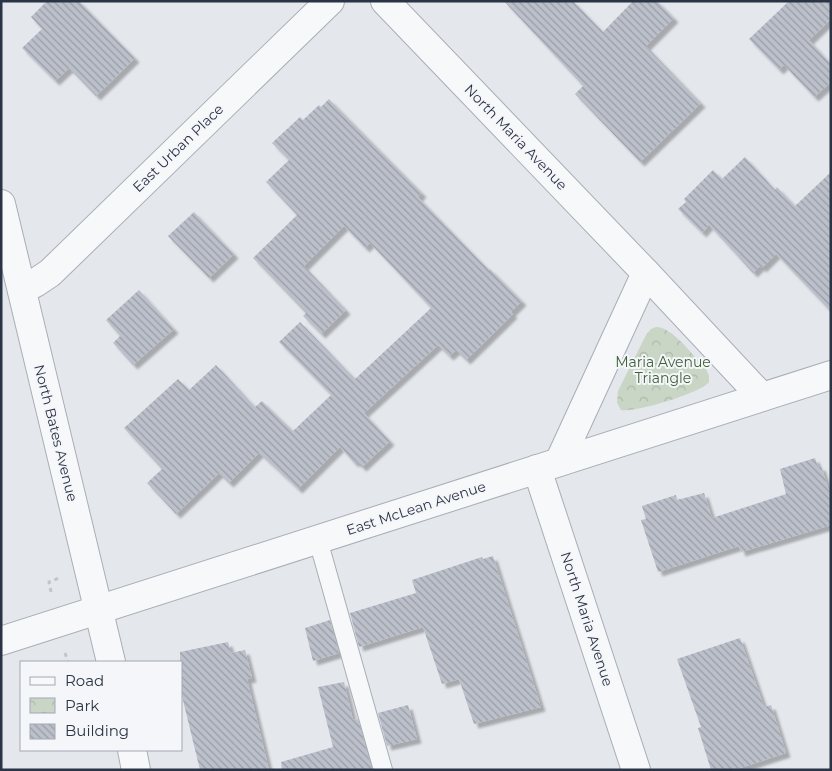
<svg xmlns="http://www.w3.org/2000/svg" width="832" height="771" font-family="Montserrat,sans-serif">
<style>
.park{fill:url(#park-crowns)}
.building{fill:url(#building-back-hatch);filter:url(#shadow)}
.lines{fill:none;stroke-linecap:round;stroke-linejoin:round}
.lane-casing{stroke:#a9aeb7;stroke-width:20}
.street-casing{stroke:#a9aeb7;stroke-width:30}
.path{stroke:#c2c5cb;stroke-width:3;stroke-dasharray:4 4;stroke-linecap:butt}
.lane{stroke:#f7f8fa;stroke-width:18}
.street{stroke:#f7f8fa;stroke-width:28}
.labels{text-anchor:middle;stroke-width:4;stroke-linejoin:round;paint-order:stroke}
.street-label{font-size:14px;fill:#2b3445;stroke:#f4f6f9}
.park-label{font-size:14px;fill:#3f6138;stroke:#f4f6f9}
</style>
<defs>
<pattern id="park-crowns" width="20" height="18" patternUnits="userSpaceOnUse" patternTransform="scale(1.25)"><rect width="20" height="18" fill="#c9d6c5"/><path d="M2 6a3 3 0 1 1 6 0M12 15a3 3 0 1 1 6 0" fill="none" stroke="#adb8ab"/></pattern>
<pattern id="building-back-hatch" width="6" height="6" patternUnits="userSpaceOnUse" patternTransform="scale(1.25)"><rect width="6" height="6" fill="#bbc0ca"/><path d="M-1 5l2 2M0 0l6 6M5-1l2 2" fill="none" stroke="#989da6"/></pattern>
<filter id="shadow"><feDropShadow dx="4.5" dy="4.5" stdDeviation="1" flood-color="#0004"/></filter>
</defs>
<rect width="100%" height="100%" fill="#e4e7ec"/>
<path class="park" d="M656 327C673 327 694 357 706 369L709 376V382C701 393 635 413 621 410L617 403 618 391 646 335 651 329Z"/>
<g class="building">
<path d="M47 1H79L135 58 96 96 69 68 55 81 22 48 42 29 31 17Z"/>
<path d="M504 1H573L603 32 633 1H657L674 18 646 46 701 103 640 162 575 94 583 86Z"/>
<path d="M789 1H831V19L809 40 831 64V82L814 97 784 65 779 70 749 39Z"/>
<path d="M329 99 422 193 418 197 489 270 490 269 522 301 511 312 513 314 466 360 456 350 449 356 438 345 364 413 390 441 362 467 356 461 354 463 340 447 298 489 259 453 229 483 219 473 176 514 147 483 162 469 124 428 178 379 189 390 216 365 255 407 262 401 293 431 331 395 279 342 300 322 355 379 431 308 370 243 365 248 344 226 304 266 346 310 321 334 303 316 306 313 253 258 297 215 266 182 289 160 272 143 300 117 303 120 319 105 321 107Z"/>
<path d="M745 157 775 190 777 187 795 206 831 172V312L776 254 762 268 760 266 753 273 709 225 702 233 678 209 686 202 684 199 713 170 722 179Z"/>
<path d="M194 212 234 254 209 278 168 236Z"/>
<path d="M139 290 174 329 133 365 113 343 120 336 106 320Z"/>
<path d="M815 458 818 467 821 466 831 497V525L741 552 739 546 658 572 641 520 646 519 642 506 676 495 677 500 704 493 712 518 786 494 780 469Z"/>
<path d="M493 556 541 707 474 724 459 679 442 684 423 627 359 647 350 613 416 593 412 580 482 557 483 559Z"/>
<path d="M330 620 339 653 313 661 305 628Z"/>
<path d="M740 638 764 707 771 705 786 753 734 770H711L698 728 701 727 677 659Z"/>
<path d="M228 642 231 653 245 650 252 678 247 679 269 770H200L181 692 180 652Z"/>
<path d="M344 682 353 720 358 719 372 770H282L281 762 333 747 318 687Z"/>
<path d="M408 705 417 739 387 746 378 713Z"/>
</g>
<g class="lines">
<defs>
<path id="lane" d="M318 540 383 770"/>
<g id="street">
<path d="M385 1 646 273 762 397"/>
<path d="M1 204 111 662"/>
<path d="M22 290 35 283 50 273 330 1"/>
<path d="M559 462 646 273"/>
<path d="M537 469 636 770"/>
<path d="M1 641 831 375"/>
<path d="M132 750 136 770"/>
</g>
</defs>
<use href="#lane" class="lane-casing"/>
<use href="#street" class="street-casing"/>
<g class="path">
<path d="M51 592 49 582 59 578"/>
<path d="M65 653 68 662"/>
</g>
<use href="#lane" class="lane"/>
<use href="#street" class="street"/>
</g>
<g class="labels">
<g class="street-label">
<text transform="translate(516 137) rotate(46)" y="5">North Maria Avenue</text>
<text transform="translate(178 148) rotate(-44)" y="5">East Urban Place</text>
<text transform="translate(56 433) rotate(76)" y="5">North Bates Avenue</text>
<text transform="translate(416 508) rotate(-18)" y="5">East McLean Avenue</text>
<text transform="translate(587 619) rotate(72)" y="5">North Maria Avenue</text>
</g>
<g class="park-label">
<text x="663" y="367">Maria Avenue<tspan x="663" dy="16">Triangle</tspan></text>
</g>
</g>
<rect width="832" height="771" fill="none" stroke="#2b3445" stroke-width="5"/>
<rect x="20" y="661" width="162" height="90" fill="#f4f6f9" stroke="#a4a8b1"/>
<rect x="30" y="677" width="25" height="8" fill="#f7f8fa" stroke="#a4a8b1"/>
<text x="65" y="686" font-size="15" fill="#2b3445">Road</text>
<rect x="30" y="698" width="25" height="15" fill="url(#park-crowns)" stroke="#a4a8b1"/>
<text x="65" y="711" font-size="15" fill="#2b3445">Park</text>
<rect x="30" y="724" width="25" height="15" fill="url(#building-back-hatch)" stroke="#a4a8b1"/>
<text x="65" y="736" font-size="15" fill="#2b3445">Building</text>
</svg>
